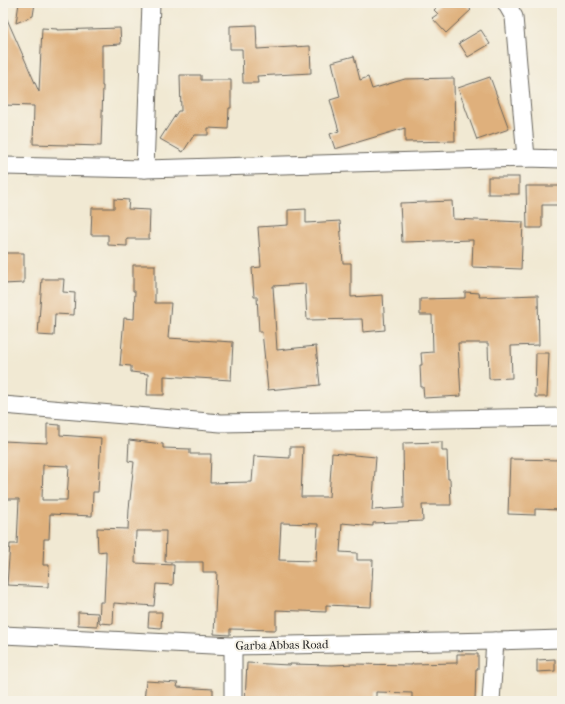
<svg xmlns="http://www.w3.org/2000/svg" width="565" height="704" font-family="'IM FELL French Canon',serif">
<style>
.building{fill:#dfb07b;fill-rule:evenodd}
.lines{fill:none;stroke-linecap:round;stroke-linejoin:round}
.minor-casing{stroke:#67645c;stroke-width:19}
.minor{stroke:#fff;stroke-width:17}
.labels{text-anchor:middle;stroke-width:4;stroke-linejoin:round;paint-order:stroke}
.street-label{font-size:12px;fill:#1c1c1c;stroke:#f7f3e8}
</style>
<rect width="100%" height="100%" fill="#f7f3e8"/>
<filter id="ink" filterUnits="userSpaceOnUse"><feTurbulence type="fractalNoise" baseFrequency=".025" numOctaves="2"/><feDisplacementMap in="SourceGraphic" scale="8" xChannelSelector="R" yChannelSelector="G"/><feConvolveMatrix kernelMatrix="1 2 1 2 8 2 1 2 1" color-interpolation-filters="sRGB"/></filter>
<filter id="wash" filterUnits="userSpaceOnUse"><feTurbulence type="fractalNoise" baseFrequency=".012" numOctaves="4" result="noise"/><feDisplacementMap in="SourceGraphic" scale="16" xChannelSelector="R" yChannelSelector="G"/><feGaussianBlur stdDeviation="0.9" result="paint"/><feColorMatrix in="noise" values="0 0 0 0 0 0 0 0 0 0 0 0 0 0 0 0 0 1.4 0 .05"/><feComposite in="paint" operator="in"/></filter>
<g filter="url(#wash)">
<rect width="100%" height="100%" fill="#f1e9d3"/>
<g id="blocks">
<g class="building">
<path d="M19 3H35L33 16 16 23Z"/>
<path d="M441 3H464L471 10 446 33 432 18 438 14 434 10Z"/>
<path d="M3 10 39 92 42 28 57 29V30L120 28 121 44 102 45V86H103L101 146 33 144 34 106 3 105Z"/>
<path d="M256 25 257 49 310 46 311 73 257 76 258 83H243L242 49H230V26Z"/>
<path d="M481 30 490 44 468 57 459 43Z"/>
<path d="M354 56 360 80 368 77 372 89 405 79 454 78 455 141 405 142V128L335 149 330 134 339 131 330 100 340 97 332 62Z"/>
<path d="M180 75H201V80H231V108H229L228 129 208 128V135H194L183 152 160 139 178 111H181Z"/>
<path d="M490 77 509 129 477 140 458 88Z"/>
<rect x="488" y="177" width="31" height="17"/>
<path d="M526 186H562V205H542V228H527Z"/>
<path d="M114 199 129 200 128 209 150 210 149 239H127V246L108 245V235H91L92 208H114Z"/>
<path d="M452 201 453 219 523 222 521 269 472 267 473 240 402 242 400 203Z"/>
<path d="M306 209V223L340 221 343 263H351V297L383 295 385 330 363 332 362 319 307 320 305 284 273 286 277 350 316 346 320 385 268 390 262 332H259L257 297H254L252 268 261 267 258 227 288 225V210Z"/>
<path d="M3 253H24V283L3 284Z"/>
<path d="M133 265H155V303H171L168 338 233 342 231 380 164 376V395H147L148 374 131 372V366L120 365 124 318 134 319 135 291H133Z"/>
<path d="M42 279H64L63 292 75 293 74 315 55 314 54 336 38 335Z"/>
<path d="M465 292 480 293 479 297 538 295 539 345 511 346 512 378 489 379 488 343H458L461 396 424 398 423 387H421L420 365H422L421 353 433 352 432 315H420V299L465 298Z"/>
<path d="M536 353H549L547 397H535Z"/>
<path d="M47 424 60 425V435L101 438 98 492H93L92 516 50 514 49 539H44L43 565H49L48 587 7 585 10 544H17L19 499H3V441L47 443ZM43 465 69 466 67 500H42Z"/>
<path d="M129 440 163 444V448L190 449V454H211L210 483 252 482 254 456 290 458V447H303L301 497H329L332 453 376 457 372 510 404 508 403 443 442 442V451H447L448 479H450L451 505H422L423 521 373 523V526L342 523 340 552 357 553V560H373L371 607 326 605V612L276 610V630L230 629V635L214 634 217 572H203V562H165L166 531H136L135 563 174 565 173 585 156 584 154 606 114 603 113 624 99 623 100 602H104L106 558V551L98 552 97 528 128 529 129 509 134 462 128 461ZM281 523 318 524 316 561 279 560Z"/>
<path d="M510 459 562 460V510L535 509V515L508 514Z"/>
<path d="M78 612 98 613 97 626 78 625Z"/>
<path d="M149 612H162L161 628 148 627Z"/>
<path d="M457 654H478V669H476L475 701H412V693L376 692V701H245L247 663 290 665V664L332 665 354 664 412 665V664L457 663Z"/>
<path d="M555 659V671L537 672V660Z"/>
<path d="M146 681 178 683 177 687 213 689V701H144Z"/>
</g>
</g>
</g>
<g filter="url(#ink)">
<use href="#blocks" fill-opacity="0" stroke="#67645c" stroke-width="1"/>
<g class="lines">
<defs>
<g id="minor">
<path d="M506 3 514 17 526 158"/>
<path d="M3 166 145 169 526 158 562 159"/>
<path d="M145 169 151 3"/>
<path d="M3 405 221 423 562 417"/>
<path d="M3 635 233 646 495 641 562 639"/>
<path d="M233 646V701"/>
<path d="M491 701 495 641"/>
</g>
</defs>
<use href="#minor" class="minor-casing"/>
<use href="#minor" class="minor"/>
</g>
</g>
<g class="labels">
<g class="street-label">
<text transform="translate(282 645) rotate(-1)" y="4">Garba Abbas Road</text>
</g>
</g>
<rect width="565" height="704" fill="none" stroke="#f7f3e8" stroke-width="16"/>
</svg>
